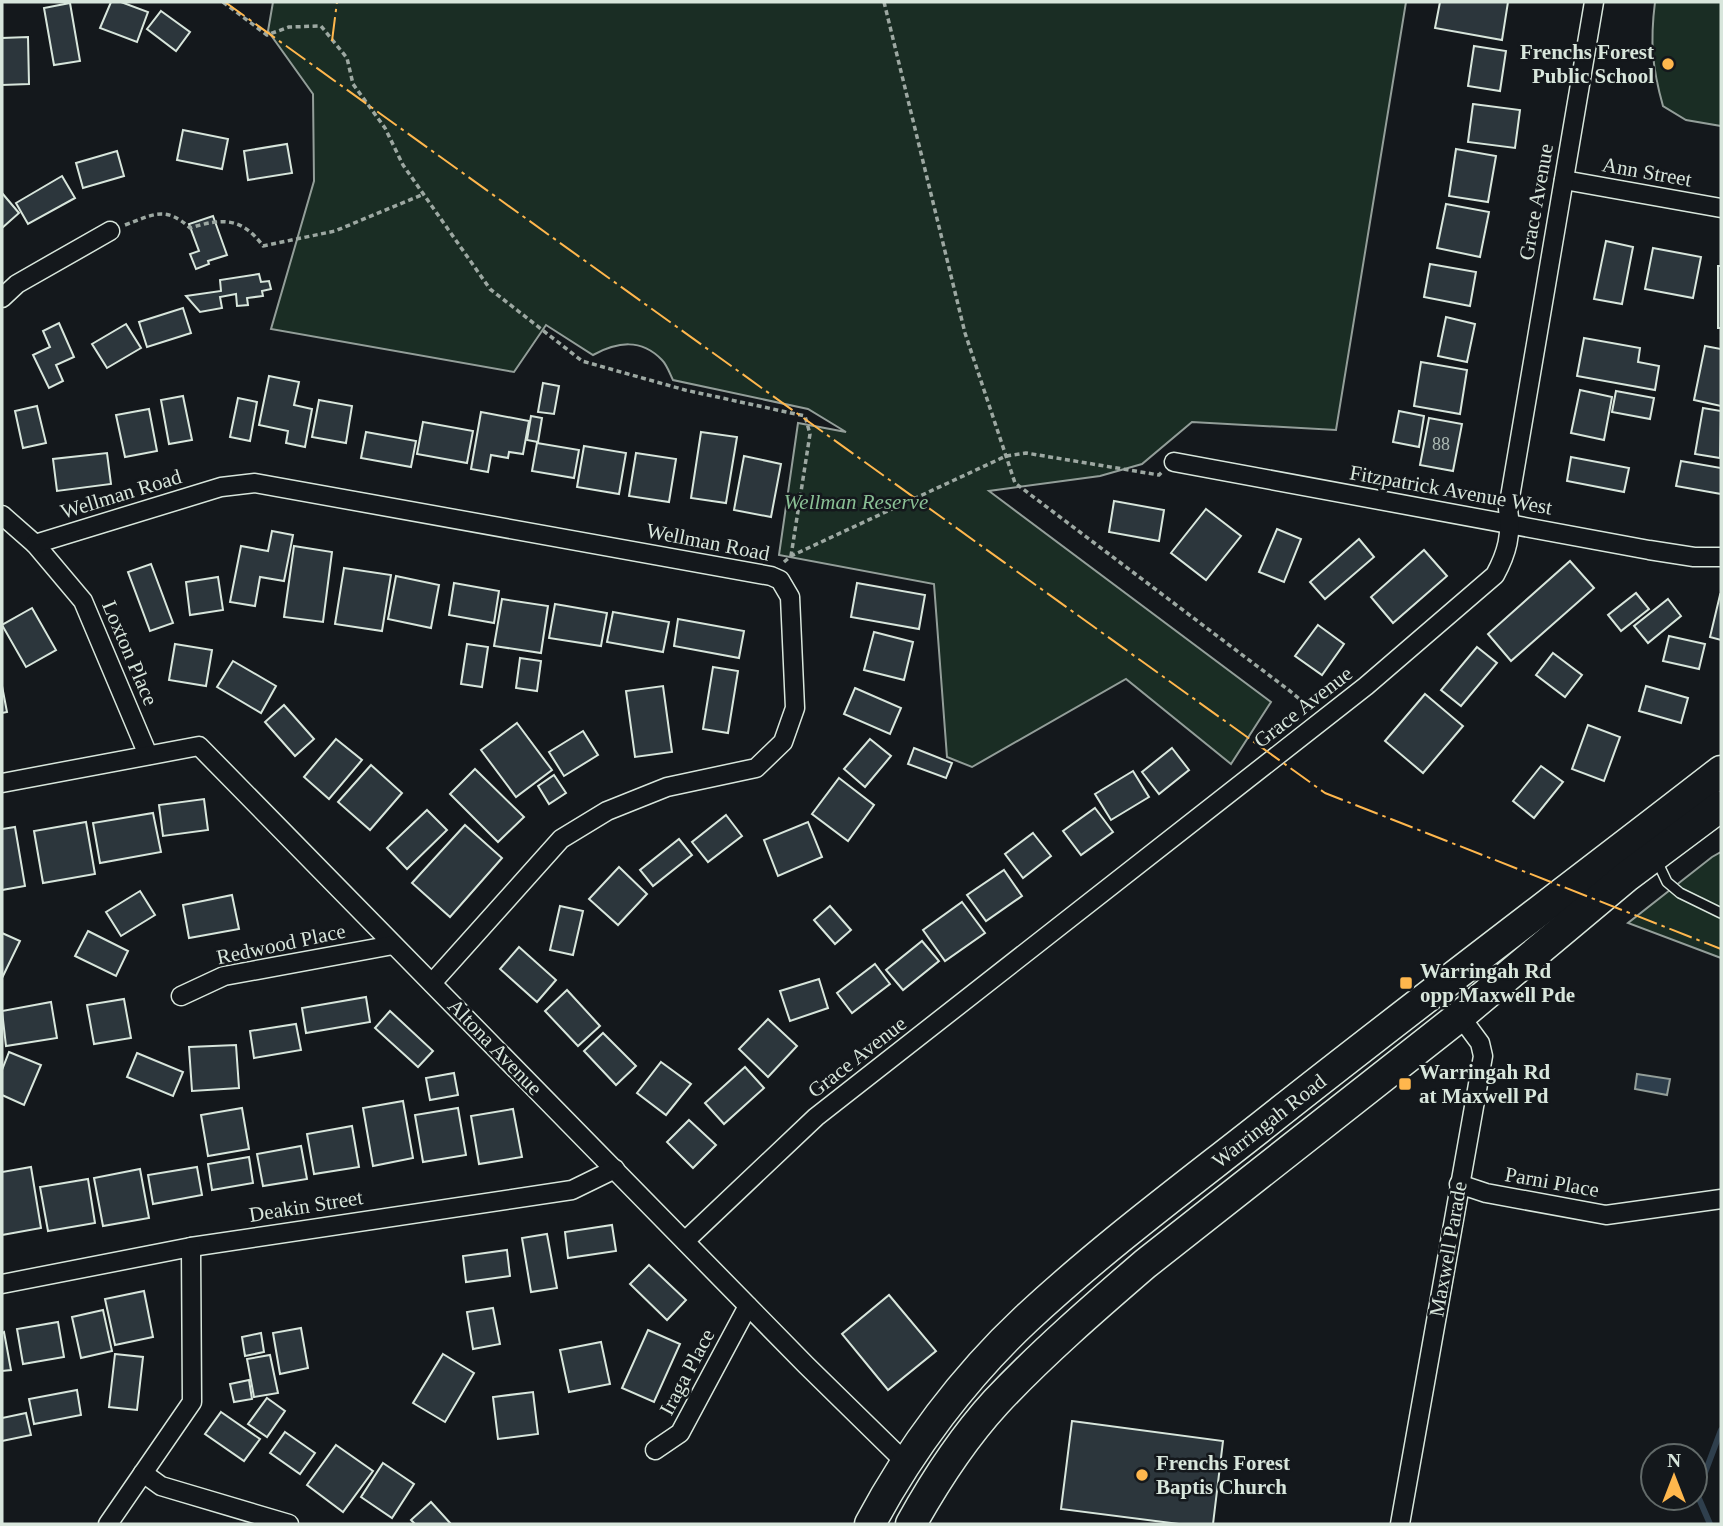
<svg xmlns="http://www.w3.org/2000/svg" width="1723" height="1526" font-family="'Times New Roman',serif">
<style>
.green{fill:#1a2d24;stroke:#939e99;stroke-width:2}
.water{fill:#2f3f4d;stroke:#939e99;stroke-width:2}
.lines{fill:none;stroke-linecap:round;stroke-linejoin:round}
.stream{stroke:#2f3f4d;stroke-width:6}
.building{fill:#2c363c;stroke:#d8e6dc;stroke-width:2}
.service-casing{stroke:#d8e6dc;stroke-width:12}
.minor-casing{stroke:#d8e6dc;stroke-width:21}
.trunk-casing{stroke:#d8e6dc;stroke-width:33}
.path{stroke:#9da8a2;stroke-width:3.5;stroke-dasharray:5 3.5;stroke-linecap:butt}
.service{stroke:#14181c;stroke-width:9}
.minor{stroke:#14181c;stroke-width:18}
.trunk{stroke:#14181c;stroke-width:30}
.power{stroke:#ffb74d;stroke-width:2;stroke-dasharray:24 5 3.5 5;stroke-linecap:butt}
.poi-dot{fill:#ffb74d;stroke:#14181c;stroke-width:2.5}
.labels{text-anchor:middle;stroke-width:5;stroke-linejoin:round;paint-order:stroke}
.number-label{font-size:18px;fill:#adbab4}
.poi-label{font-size:21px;font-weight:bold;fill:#d8e6dc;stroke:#14181c;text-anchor:start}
.street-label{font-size:21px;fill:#d8e6dc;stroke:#14181c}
.park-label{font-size:21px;font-style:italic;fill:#8ac095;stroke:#14181c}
</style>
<rect width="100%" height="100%" fill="#14181c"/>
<g class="green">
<path d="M273 2H1406L1336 430 1192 422 1142 464 1100 476 989 491 1271 702 1231 764 1126 679 972 767 947 757 934 584 779 555 798 423 846 432 808 409 673 380C670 374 667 365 662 360 641 338 617 342 593 355L546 325 514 372 271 329 314 181 313 94 268 31Z"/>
<path d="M1655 2H1721V126L1686 120 1663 106C1652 67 1650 42 1655 2Z"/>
<path d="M1721 852V958L1628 923 1712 857Z"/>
</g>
<path class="water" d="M1637 1074 1670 1079 1667 1095 1635 1089Z"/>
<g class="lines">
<path class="stream" d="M1710 1524 1697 1494 1721 1430"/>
</g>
<g class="building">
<path d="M111 2H121L148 12 137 42 100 28Z"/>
<path d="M1440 2H1508L1502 40 1435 28Z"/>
<path d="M70 3 80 61 54 65 44 8Z"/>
<path d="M161 11 190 32 176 51 147 29Z"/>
<path d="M28 37 29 84 2 85V38Z"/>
<path d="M1474 46 1506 51 1500 91 1468 86Z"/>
<path d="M1473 104 1520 110 1515 148 1468 142Z"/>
<path d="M183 130 228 139 222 169 177 160Z"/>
<path d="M287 144 292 173 248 180 244 151Z"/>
<path d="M1456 149 1496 156 1488 202 1449 196Z"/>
<path d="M117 151 124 176 83 188 76 163Z"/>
<path d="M62 176 75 198 28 224 16 203Z"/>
<path d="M2 193 19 213 2 228Z"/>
<path d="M1446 204 1489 212 1480 257 1437 248Z"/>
<path d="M213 216 227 255 208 261 209 264 196 269 190 254 199 251 189 224Z"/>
<path d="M1606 241 1633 247 1622 304 1594 299Z"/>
<path d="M1653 248 1701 257 1693 298 1645 289Z"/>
<path d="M1430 264 1476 272 1470 306 1424 297Z"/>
<rect x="1718" y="266" width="3" height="62"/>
<path d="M259 274 261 282 269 281 271 289 262 291 263 296 247 298 248 305 237 306 236 294 220 297 222 308 200 312 186 296 221 291 220 280Z"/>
<path d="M183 308 191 333 147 347 139 322Z"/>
<path d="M1446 317 1475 324 1467 362 1438 356Z"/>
<path d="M59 323 74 357 56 365 63 381 49 388 33 355 50 347 43 331Z"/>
<path d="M126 324 141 348 107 368 92 344Z"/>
<path d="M1584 338 1640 348 1638 362 1659 366 1655 390 1577 376Z"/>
<path d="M1705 346 1721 349V406L1694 400Z"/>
<path d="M1421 362 1467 370 1460 414 1414 406Z"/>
<path d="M269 376 299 382 294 405 312 409 305 447 286 443 288 431 259 425Z"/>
<path d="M543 383 559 386 554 414 538 412Z"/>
<path d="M1580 390 1612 397 1604 440 1571 433Z"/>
<path d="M1616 391 1654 398 1650 419 1612 412Z"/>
<path d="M183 396 192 440 169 444 161 400Z"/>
<path d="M238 398 257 402 250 441 230 437Z"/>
<path d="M319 400 352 406 346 443 312 437Z"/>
<path d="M37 406 46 443 23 448 15 411Z"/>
<path d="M1703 408 1721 411 1720 458 1695 454Z"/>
<path d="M149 409 157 451 125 457 116 415Z"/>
<path d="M1399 411 1424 416 1419 447 1393 442Z"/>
<path d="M481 412 529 421 523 454 509 452 508 458 491 455 488 472 471 469Z"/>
<path d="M531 416 542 418 538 442 527 440Z"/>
<path d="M1429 418 1462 424 1453 471 1420 465Z"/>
<path d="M423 422 473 431 467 463 417 454Z"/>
<path d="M366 432 416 441 411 467 361 458Z"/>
<path d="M701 432 737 437 726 503 691 498Z"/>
<path d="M537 443 579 450 574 478 532 471Z"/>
<path d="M584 446 626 453 619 494 577 487Z"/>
<path d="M107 453 111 484 57 491 53 459Z"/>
<path d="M636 453 676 459 669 502 629 496Z"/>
<path d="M744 456 781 464 771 517 734 510Z"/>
<path d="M1571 457 1629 468 1624 492 1567 481Z"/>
<path d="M1681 461 1721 468V494L1676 486Z"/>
<path d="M1114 501 1164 510 1159 541 1109 532Z"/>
<path d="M1206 509 1241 536 1206 580 1171 553Z"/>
<path d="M1277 529 1301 539 1284 582 1259 572Z"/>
<path d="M272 531 293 535 284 581 260 577 255 606 230 602 241 546 268 551Z"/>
<path d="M1359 539 1374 557 1325 599 1310 582Z"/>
<path d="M294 546 332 552 323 622 284 617Z"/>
<path d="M1424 550 1447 576 1393 623 1371 597Z"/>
<path d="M1570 561 1594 588 1511 661 1488 634Z"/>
<path d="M151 564 173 623 150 631 128 572Z"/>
<path d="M344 568 391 575 382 631 335 624Z"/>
<path d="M396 576 439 585 431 628 388 619Z"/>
<path d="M218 577 223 610 190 615 186 582Z"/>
<path d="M454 583 499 591 494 623 449 615Z"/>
<path d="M857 583 925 595 919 629 851 617Z"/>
<path d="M1636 593 1649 609 1621 631 1608 615Z"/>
<path d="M1720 595 1721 596V640L1710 637Z"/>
<path d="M502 599 548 606 541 653 494 646Z"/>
<path d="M1668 599 1681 616 1648 643 1634 626Z"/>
<path d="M555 604 607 613 601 646 549 638Z"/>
<path d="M32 608 56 650 26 667 2 625Z"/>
<path d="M613 612 669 622 663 652 607 642Z"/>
<path d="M678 619 744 631 739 658 674 646Z"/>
<path d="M1318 625 1344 644 1322 675 1295 656Z"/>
<path d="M874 632 913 642 904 680 864 670Z"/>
<path d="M1669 636 1705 644 1699 669 1663 661Z"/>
<path d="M175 644 212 650 206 686 169 680Z"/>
<path d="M467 644 488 647 482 687 461 684Z"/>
<path d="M1477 647 1497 663 1461 706 1441 690Z"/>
<path d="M1553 653 1582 675 1565 697 1536 675Z"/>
<path d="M520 658 541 661 537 691 516 688Z"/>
<path d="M233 661 276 686 261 713 217 687Z"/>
<path d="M713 667 738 671 728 733 703 729Z"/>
<path d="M2 686 7 712 2 713Z"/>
<path d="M663 686 672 752 635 757 626 691Z"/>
<path d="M1646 686 1688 698 1681 723 1639 711Z"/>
<path d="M855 688 901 708 890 734 844 714Z"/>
<path d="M1425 694 1463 726 1423 773 1385 741Z"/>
<path d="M284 705 314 739 295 756 265 722Z"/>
<path d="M517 723 552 770 516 797 481 750Z"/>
<path d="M1588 725 1620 737 1604 781 1572 769Z"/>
<path d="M583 731 598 755 564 776 549 752Z"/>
<path d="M336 739 362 760 329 799 304 777Z"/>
<path d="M870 739 891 756 865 787 844 769Z"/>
<path d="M914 748 952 763 946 778 908 764Z"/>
<path d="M1172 748 1189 770 1159 794 1142 772Z"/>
<path d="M371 765 402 793 370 830 338 802Z"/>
<path d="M1541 766 1563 782 1534 818 1513 801Z"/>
<path d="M475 769 524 817 498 842 450 794Z"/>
<path d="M1133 771 1149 797 1111 820 1095 794Z"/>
<path d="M554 775 566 793 549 804 538 786Z"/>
<path d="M839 778 874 805 848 841 812 814Z"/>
<path d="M204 799 208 830 163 836 159 805Z"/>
<path d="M1095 808 1113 832 1081 855 1063 831Z"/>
<path d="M427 810 447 830 407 869 387 848Z"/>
<path d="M153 813 161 852 100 863 93 823Z"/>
<path d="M726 815 742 836 708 862 692 842Z"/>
<path d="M86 822 95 874 43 883 34 831Z"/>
<path d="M808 822 822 857 778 876 764 840Z"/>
<path d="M465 825 502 858 450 917 412 883Z"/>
<path d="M15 827 25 886 2 890V829Z"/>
<path d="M1033 833 1051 856 1023 878 1005 854Z"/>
<path d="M679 839 692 855 653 886 640 870Z"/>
<path d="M619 867 647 894 618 925 589 899Z"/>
<path d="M1004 870 1022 896 986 921 967 895Z"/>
<path d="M140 891 155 915 121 936 106 912Z"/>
<path d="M232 895 239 929 189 938 183 905Z"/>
<path d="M962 902 985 933 945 961 923 930Z"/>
<path d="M560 906 583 911 573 955 550 950Z"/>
<path d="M830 906 851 930 835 944 814 920Z"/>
<path d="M88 931 128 951 116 976 75 956Z"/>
<path d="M2 933 20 941 2 978Z"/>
<path d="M922 941 939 961 903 990 886 970Z"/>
<path d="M519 947 556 980 537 1002 500 969Z"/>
<path d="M875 964 890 984 852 1013 837 993Z"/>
<path d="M819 979 828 1008 790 1021 780 991Z"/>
<path d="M567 990 600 1026 578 1046 545 1011Z"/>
<path d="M366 997 370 1022 306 1033 302 1008Z"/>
<path d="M124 999 131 1038 94 1044 87 1005Z"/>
<path d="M51 1002 57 1038 6 1046 2 1011Z"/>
<path d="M390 1011 433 1051 418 1067 375 1028Z"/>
<path d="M768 1019 797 1046 768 1077 739 1049Z"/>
<path d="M296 1024 301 1050 254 1058 250 1031Z"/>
<path d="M603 1033 636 1066 616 1085 584 1051Z"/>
<path d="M236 1045 239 1088 192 1091 189 1047Z"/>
<path d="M9 1052 41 1065 24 1105 2 1095V1070Z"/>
<path d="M137 1053 183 1072 173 1096 127 1077Z"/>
<path d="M661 1062 691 1084 666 1115 637 1093Z"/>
<path d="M745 1067 764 1088 724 1124 705 1103Z"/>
<path d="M454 1073 458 1095 430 1100 426 1078Z"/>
<path d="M403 1101 413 1158 373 1166 363 1108Z"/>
<path d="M242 1108 249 1149 208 1156 201 1115Z"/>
<path d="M458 1108 466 1155 423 1162 415 1115Z"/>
<path d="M513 1109 522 1157 479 1164 471 1116Z"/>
<path d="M689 1120 716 1145 693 1168 667 1142Z"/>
<path d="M352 1126 359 1167 314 1174 307 1134Z"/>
<path d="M301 1146 307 1179 263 1186 257 1154Z"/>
<path d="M249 1157 253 1183 212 1190 208 1164Z"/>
<path d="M31 1167 41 1228 2 1235V1172Z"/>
<path d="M197 1167 202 1195 153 1204 148 1175Z"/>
<path d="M140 1169 149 1218 103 1226 94 1178Z"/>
<path d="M88 1179 95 1223 48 1231 40 1187Z"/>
<path d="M612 1225 616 1251 568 1258 565 1232Z"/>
<path d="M547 1234 557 1288 531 1292 522 1238Z"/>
<path d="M507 1250 510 1276 466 1282 463 1256Z"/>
<path d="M649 1265 686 1300 667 1320 630 1284Z"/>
<path d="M144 1291 153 1337 115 1345 105 1299Z"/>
<path d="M889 1295 936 1351 888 1390 842 1334Z"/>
<path d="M493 1308 500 1344 473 1349 467 1312Z"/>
<path d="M103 1310 112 1351 81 1358 72 1317Z"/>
<path d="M58 1322 64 1357 23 1364 17 1329Z"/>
<path d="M301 1328 308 1368 280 1374 273 1333Z"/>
<path d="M648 1330 680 1344 654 1402 622 1388Z"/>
<path d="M4 1332 11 1370 2 1371V1333Z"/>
<path d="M261 1333 264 1352 245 1356 242 1337Z"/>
<path d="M601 1342 610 1384 569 1392 560 1350Z"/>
<path d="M115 1354 143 1357 137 1410 109 1407Z"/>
<path d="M443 1354 474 1373 445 1422 413 1403Z"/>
<path d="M270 1355 278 1393 254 1397 247 1359Z"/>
<path d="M249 1380 252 1399 234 1402 230 1384Z"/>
<path d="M77 1390 81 1415 34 1424 29 1399Z"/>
<path d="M533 1392 538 1434 498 1439 493 1397Z"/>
<path d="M267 1398 285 1411 267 1437 248 1424Z"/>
<path d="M221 1412 260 1439 244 1461 205 1434Z"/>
<path d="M26 1413 31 1435 2 1441V1418Z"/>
<path d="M1072 1421 1223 1441 1213 1524H1179L1061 1509Z"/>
<path d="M285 1432 315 1453 300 1474 270 1453Z"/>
<path d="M336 1445 373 1471 343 1512 307 1485Z"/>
<path d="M383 1463 414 1484 392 1518 361 1497Z"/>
<path d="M431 1502 451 1524H415L411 1520Z"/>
</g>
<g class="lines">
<defs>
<path id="service" d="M1657 861 1667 882 1680 893 1721 913"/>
<g id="minor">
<path d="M1564 180 1721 208"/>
<path d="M2 298 17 284 110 231"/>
<path d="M1174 462 1649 550 1694 557H1721"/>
<path d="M2 515 35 544 83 601 148 755"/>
<path d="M35 544 221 487 255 483 771 576 780 580 790 597 795 708 783 742 756 768 667 787 607 811 561 839 432 983"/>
<path d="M2 783 199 746 806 1365 905 1462"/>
<path d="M181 996 224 976 393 945"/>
<path d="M1459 1184 1486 1193 1606 1215 1721 1199"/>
<path d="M685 1241 816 1117 1366 686 1495 575C1507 553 1512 534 1508 509L1594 2"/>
<path d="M2 1284 191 1247 572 1190 615 1169"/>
<path d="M655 1450 680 1433 748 1306"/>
<path d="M143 1473 161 1486 289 1524"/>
<path d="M108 1524 192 1402 191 1247"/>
<path d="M1400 1524 1483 1056 1480 1043 1460 1016"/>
</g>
<g id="trunk">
<path d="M870 1524C910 1449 964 1377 1026 1319 1100 1250 1182 1189 1262 1126 1413 1006 1568 890 1721 771"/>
<path d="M911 1524C935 1481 962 1439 996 1402 1042 1353 1094 1308 1145 1264L1460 1016 1626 877 1721 806"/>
</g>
</defs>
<use href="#service" class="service-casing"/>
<use href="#minor" class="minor-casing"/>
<use href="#trunk" class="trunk-casing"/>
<g class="path">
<path d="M223 2 267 35 289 27 321 26 347 58 353 84 385 128 403 165 490 289 582 361 685 390 805 416 810 434 791 556"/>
<path d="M884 2 965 333 1015 483 1290 691 1309 707"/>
<path d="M125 225C154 214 166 206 190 228 222 218 242 217 263 246L335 231 424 194"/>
<path d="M784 562 791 556 1006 456 1026 453 1159 475 1162 472"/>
</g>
<use href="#service" class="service"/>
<use href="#minor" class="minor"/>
<use href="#trunk" class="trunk"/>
<g class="power">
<path d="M225 2 1325 793 1721 949"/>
<path d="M332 41 337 2"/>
</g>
</g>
<g class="poi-dot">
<circle cx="1668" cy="64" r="7"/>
<rect x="1399" y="976" width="14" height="14" rx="3.5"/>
<rect x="1398" y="1077" width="14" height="14" rx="3.5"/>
<circle cx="1142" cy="1475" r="7"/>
</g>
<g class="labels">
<g class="number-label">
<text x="1441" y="450">88</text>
</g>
<g class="poi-label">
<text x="1654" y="59" text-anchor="end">Frenchs Forest<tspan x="1654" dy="24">Public School</tspan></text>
<text x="1420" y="978">Warringah Rd<tspan x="1420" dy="24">opp Maxwell Pde</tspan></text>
<text x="1419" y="1079">Warringah Rd<tspan x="1419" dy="24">at Maxwell Pd</tspan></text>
<text x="1156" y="1470">Frenchs Forest<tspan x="1156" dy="24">Baptis Church</tspan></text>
</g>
<g class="street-label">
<text transform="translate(1647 172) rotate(10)" y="7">Ann Street</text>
<text transform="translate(1536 202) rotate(-80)" y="7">Grace Avenue</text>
<text transform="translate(1451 490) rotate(10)" y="7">Fitzpatrick Avenue West</text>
<text transform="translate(121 494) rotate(-17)" y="7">Wellman Road</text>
<text transform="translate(708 542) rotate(11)" y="7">Wellman Road</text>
<text transform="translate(130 653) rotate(67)" y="7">Loxton Place</text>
<text transform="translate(1303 707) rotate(-38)" y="7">Grace Avenue</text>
<text transform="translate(281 944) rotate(-12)" y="7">Redwood Place</text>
<text transform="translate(495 1047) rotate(46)" y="7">Altona Avenue</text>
<text transform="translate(857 1057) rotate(-38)" y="7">Grace Avenue</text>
<text transform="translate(1269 1121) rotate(-38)" y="7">Warringah Road</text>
<text transform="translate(1552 1182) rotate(10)" y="7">Parni Place</text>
<text transform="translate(306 1206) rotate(-9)" y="7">Deakin Street</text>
<text transform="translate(1448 1249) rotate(-80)" y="7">Maxwell Parade</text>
<text transform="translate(687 1372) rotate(-62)" y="7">Iraga Place</text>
</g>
<g class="park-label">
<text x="856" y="509">Wellman Reserve</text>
</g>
</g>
<rect width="1723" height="1526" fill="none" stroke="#d8e6dc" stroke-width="7"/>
<g transform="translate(1674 1477)"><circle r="33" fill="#14181c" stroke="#626a69" stroke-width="2"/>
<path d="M0-5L12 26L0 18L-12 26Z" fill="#ffb74d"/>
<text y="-10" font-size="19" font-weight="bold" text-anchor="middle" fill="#d8e6dc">N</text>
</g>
</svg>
